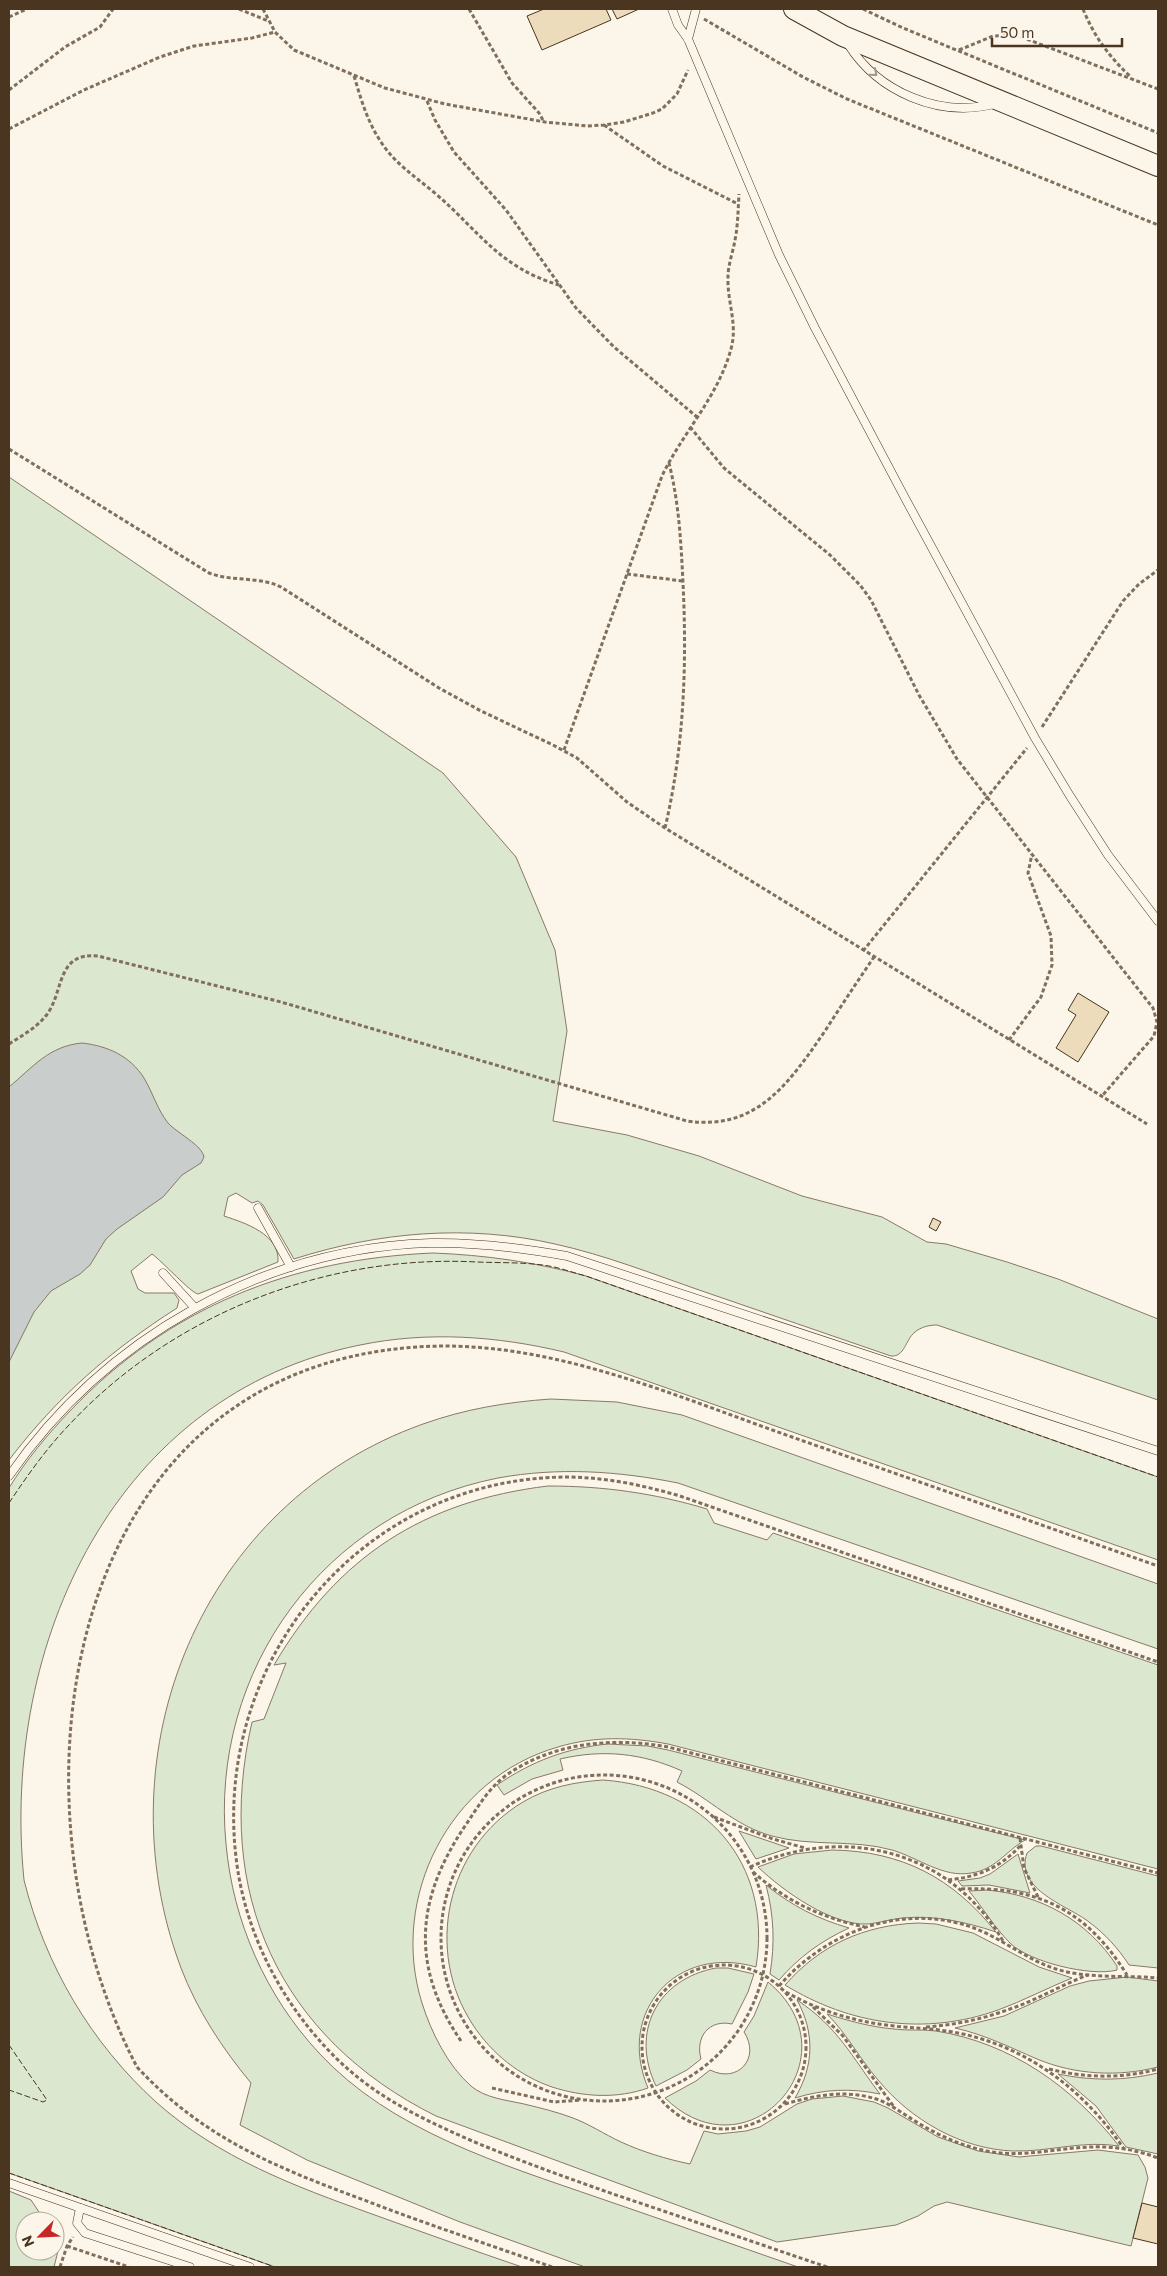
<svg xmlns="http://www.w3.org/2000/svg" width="1167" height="2276" font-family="Commissioner,sans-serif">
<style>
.green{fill:#dce7d0;stroke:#887966}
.water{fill:#c9cecd;stroke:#887966}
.building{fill:#ecdcbc;stroke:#4a3520}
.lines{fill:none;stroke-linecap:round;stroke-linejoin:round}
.service-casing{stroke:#4a3520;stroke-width:9}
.tertiary-casing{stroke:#4a3520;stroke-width:22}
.path{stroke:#7f6f5c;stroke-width:3;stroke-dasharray:4 2.5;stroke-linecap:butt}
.service{stroke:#fbf6e9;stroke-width:8}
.tertiary{stroke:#fbf6e9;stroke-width:20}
.fence{stroke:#4a3520;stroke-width:1;stroke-dasharray:6 2.5;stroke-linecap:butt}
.oneway{stroke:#a29684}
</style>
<rect width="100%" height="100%" fill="#fbf6e9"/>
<g class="green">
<path d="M9 477 443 773 516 857 555 950 567 1031 553 1121 627 1135 699 1156 802 1196 882 1217 927 1242 946 1244 1007 1262 1058 1279 1158 1319V1400L937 1325C929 1325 921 1327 915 1332 905 1340 905 1357 891 1356 828 1334 765 1313 702 1291 653 1274 605 1255 555 1244 468 1224 378 1232 294 1259L263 1205 258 1201 252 1203 236 1193 228 1197 224 1216C245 1223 280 1234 278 1262L198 1294C191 1293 163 1262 152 1254L131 1271 138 1289 145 1293H174L179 1300 177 1308C110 1351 58 1396 9 1460Z"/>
<path d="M433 1253C485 1255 535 1262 586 1276L1158 1477V1560L564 1352C497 1336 428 1331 360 1345 117 1394 0 1641 24 1880 45 1965 91 2043 156 2102 219 2158 294 2186 372 2214 422 2232 472 2250 522 2267H275L9 2173V1488C26 1460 48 1434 70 1411 169 1307 291 1259 433 1253Z"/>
<path d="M551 1399 617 1402 682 1415 1158 1584V1649L678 1483C618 1471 558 1467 498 1478 325 1512 209 1670 226 1844 233 1922 266 1996 319 2053 391 2131 501 2164 599 2198 666 2221 732 2244 798 2267H585L460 2222 307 2160 240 2125 251 2083C222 2048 197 2010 181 1968 100 1752 201 1503 423 1424 465 1409 507 1402 551 1399Z"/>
<path d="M548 1486C603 1486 654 1493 707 1509L714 1523 767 1540 773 1533 1158 1665V1869L668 1744C631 1737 594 1736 558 1747 449 1778 389 1898 422 2003 431 2032 448 2066 471 2086 485 2098 506 2100 524 2104 541 2108 557 2112 573 2118 589 2124 604 2134 621 2142 643 2152 666 2159 690 2164L704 2131 718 2134 746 2131 760 2127 797 2104 812 2099 843 2096 874 2102 888 2108 938 2137 978 2151 1019 2157 1098 2150 1138 2155 1145 2167 1148 2178 1131 2246 947 2202 934 2206 918 2216 896 2225 777 2242 436 2116C279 2038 213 1892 252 1722L264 1719 286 1663 274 1665C338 1556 424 1501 548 1486Z"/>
<path d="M608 1744 648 1746 668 1750 1025 1840C1006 1851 995 1870 971 1873 943 1878 919 1858 892 1850 853 1839 812 1847 772 1836 735 1826 710 1799 677 1782L682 1771C642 1753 603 1749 560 1759L563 1770 532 1779 504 1795 497 1785C532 1761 567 1748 608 1744Z"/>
<path d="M603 1780C705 1787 773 1863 756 1967 676 1944 616 2012 648 2088 617 2099 583 2097 552 2087 520 2076 492 2054 473 2025 424 1951 446 1848 523 1802 548 1787 575 1782 603 1780Z"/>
<path d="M739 1831 789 1848 756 1859Z"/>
<path d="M1036 1846H1041L1158 1876V1968L1129 1965C1118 1948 1105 1934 1089 1922 1069 1906 1014 1890 1027 1853Z"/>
<path d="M832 1850C902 1851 953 1878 996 1932 966 1922 935 1915 902 1918 891 1919 880 1923 868 1924 832 1926 783 1891 758 1867L794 1854Z"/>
<path d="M1018 1854 1030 1893 989 1885 962 1886 958 1881 980 1878 990 1874Z"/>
<path d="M766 1885C792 1906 818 1919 849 1928 821 1941 799 1957 779 1980L770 1974C775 1943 774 1916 766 1885Z"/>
<path d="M987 1890C1041 1895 1087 1920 1117 1966V1970C1091 1977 1029 1962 1010 1943 995 1928 983 1908 969 1891Z"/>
<path d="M918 1923 936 1924 973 1933 1039 1967 1072 1978C1047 1988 1023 2001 998 2010 925 2036 850 2025 785 1985 820 1945 864 1925 918 1923Z"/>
<path d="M716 1968H728L754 1974 748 1992 732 2024C709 2019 695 2037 701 2059L687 2070 656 2086C630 2032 657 1979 716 1968Z"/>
<path d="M1127 1977 1158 1981V2067C1119 2077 1075 2075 1037 2059 1009 2047 986 2035 955 2028L1004 2016 1070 1986 1089 1981Z"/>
<path d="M768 1982C858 2056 749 2180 665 2098L696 2081 710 2070C738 2084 761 2058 744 2032L754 2016Z"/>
<path d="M797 2000C838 2027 852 2057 880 2094 851 2088 824 2089 795 2098 814 2066 815 2033 797 2000Z"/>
<path d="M827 2014C849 2021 871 2027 894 2029 908 2031 923 2029 936 2031 1011 2043 1073 2087 1119 2146 1083 2140 1049 2152 1013 2151 961 2149 911 2120 878 2080 860 2059 847 2034 827 2014Z"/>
<path d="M1158 2073V2154L1126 2147 1096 2106 1058 2074C1092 2081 1124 2081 1158 2073Z"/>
<path d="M9 2191 31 2200 45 2221H25V2251H55V2248L58 2251 54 2267H9Z"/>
</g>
<path class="water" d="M82 1043C108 1046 130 1056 144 1078 153 1093 157 1109 168 1123 177 1133 202 1145 204 1157L201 1163 182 1175 163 1197 117 1229 106 1239 90 1265 80 1274 51 1291 34 1312 9 1362V1087C33 1067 49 1046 82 1043Z"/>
<g class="building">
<path d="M544 9H606L611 20 542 50 527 16Z"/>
<path d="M612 9H639L617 19Z"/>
<path d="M1078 993 1109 1012 1078 1062 1056 1048 1076 1015 1068 1010Z"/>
<path d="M933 1218 941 1222 936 1231 929 1227Z"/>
<path d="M1142 2203 1158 2207V2244L1133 2238Z"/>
</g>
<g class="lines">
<defs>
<g id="service">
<path d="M672 9 678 25 688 39 779 255 815 328 905 498 1035 738 1070 796 1108 855 1158 921"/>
<path d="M688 39 696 9"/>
<path d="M848 44C878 92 939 118 994 104"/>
<path d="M258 1208 291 1267"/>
<path d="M163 1273 195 1308"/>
<path d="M9 1476C105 1338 262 1248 431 1243 477 1242 522 1248 567 1256L1158 1451"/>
<path d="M9 2183 250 2267"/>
<path d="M80 2208 77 2223 85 2233 190 2267"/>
</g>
<path id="tertiary" d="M794 9 843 36 1158 166"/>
</defs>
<use href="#service" class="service-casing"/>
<use href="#tertiary" class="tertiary-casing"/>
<g class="path">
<path d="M239 9 268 21"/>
<path d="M263 9 275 32 294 50 385 88 445 104 545 122 587 126 604 125 624 122 653 113 662 109 677 94 688 70"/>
<path d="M469 9 512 83 539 113 544 122"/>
<path d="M863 9 903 28 1158 133"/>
<path d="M1083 9C1094 36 1109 57 1131 77"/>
<path d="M9 17 27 9"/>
<path d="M704 19 803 77 847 99 1158 225"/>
<path d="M959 50 993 36 1016 35 1158 89"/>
<path d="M354 76C361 99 367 121 381 142 395 164 416 177 436 194 480 232 499 267 559 285"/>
<path d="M9 90 65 47 100 27 113 9"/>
<path d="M427 101 435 120 454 152 506 210 576 308 614 347 697 417"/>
<path d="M604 125 663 166 738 204"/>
<path d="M9 129 84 90 160 57 194 46 252 38 275 32"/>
<path d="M690 427 724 468 830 555 860 585 871 600 919 695 957 759 1153 1008 1157 1022 1154 1036 1102 1096"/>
<path d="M9 449 209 573C233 582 258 576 281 587L439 688 481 711 553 745 577 758 627 802 665 828 1147 1124"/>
<path d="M627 574 683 581"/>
<path d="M1042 727 1123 601 1139 584 1158 570"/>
<path d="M564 750 662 476C683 432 718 397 731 349 738 324 727 302 728 277 728 265 733 252 735 240 738 225 738 210 739 194"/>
<path d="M665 828C684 747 687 666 683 583 681 542 679 503 669 463"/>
<path d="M863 951 1027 748"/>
<path d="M1009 1040 1041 997 1052 965 1051 936 1028 873 1032 854"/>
<path d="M9 1044C23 1035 38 1027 48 1013 64 989 57 952 98 956L281 1002 687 1121C757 1131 789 1083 825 1031 841 1006 857 982 874 957"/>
<circle cx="604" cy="1938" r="163"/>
<path d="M714 1817 773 1839 805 1848"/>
<path d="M1020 1838 1024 1868 1038 1897"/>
<path d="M750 1867C844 1824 950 1850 1003 1941"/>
<path d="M753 1872C786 1901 822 1918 865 1927"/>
<path d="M948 1880C977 1877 1000 1868 1020 1846"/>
<path d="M961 1889C1037 1886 1086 1909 1127 1975"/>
<circle cx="724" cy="2047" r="82"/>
<path d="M779 1986C827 1931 903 1902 974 1928 1003 1939 1027 1960 1056 1969 1088 1979 1125 1975 1158 1978"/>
<path d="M786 1992C819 2011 856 2022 894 2026 909 2028 924 2028 939 2030 1017 2039 1081 2085 1124 2149"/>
<path d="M813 2007 843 2036 894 2107"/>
<path d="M926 2027C955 2025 983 2019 1010 2009 1037 2000 1061 1985 1088 1975"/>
<path d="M461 2041C410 1966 416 1899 465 1826 478 1807 489 1787 508 1774 555 1742 614 1737 668 1747L1158 1873"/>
<path d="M1049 2069C1085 2078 1121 2079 1158 2069"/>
<path d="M492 2088 554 2102 581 2100"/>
<path d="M785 2104C816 2095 847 2089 879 2100 892 2105 903 2114 915 2121 939 2136 964 2147 992 2152 1026 2157 1057 2148 1091 2147 1114 2146 1137 2150 1158 2158"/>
<path d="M67 2246 129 2267"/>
<path d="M60 2267 67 2246 73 2237"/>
<path d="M552 2267C490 2245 426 2224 364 2200 275 2167 203 2138 137 2067 0 1806 57 1371 417 1347 546 1338 672 1395 792 1437 914 1480 1036 1523 1158 1566"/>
<path d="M827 2267C756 2243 685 2218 613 2194 565 2177 517 2160 470 2140 420 2118 374 2096 335 2057 283 2005 247 1937 237 1865 209 1665 359 1479 565 1477 605 1477 642 1485 680 1496L1158 1662"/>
</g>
<use href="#service" class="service"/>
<use href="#tertiary" class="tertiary"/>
<g class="fence">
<path d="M9 1503C27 1476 46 1449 69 1425 172 1314 326 1254 477 1262 501 1263 526 1262 549 1266 561 1268 574 1273 586 1276L1158 1477"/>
<path d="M9 2045 47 2100 43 2102 9 2090"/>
<path d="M9 2173 275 2267"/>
</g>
</g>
<defs><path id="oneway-chevron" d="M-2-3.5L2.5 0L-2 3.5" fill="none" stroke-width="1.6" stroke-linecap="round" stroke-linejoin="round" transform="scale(1.25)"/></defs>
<use class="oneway" href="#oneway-chevron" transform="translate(874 73) rotate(41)"/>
<rect width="1167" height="2276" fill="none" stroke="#4a3520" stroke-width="20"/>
<g transform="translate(40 2236) rotate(246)"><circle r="24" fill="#fbf6e9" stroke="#b4a999"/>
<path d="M0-4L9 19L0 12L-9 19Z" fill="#c62828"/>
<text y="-8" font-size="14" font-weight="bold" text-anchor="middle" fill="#4a3520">N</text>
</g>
<path d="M992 38v8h130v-8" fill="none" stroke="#4a3520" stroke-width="2.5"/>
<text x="1000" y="38" font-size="15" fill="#4a3520" stroke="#fbf6e9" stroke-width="4" paint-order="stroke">50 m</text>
</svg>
